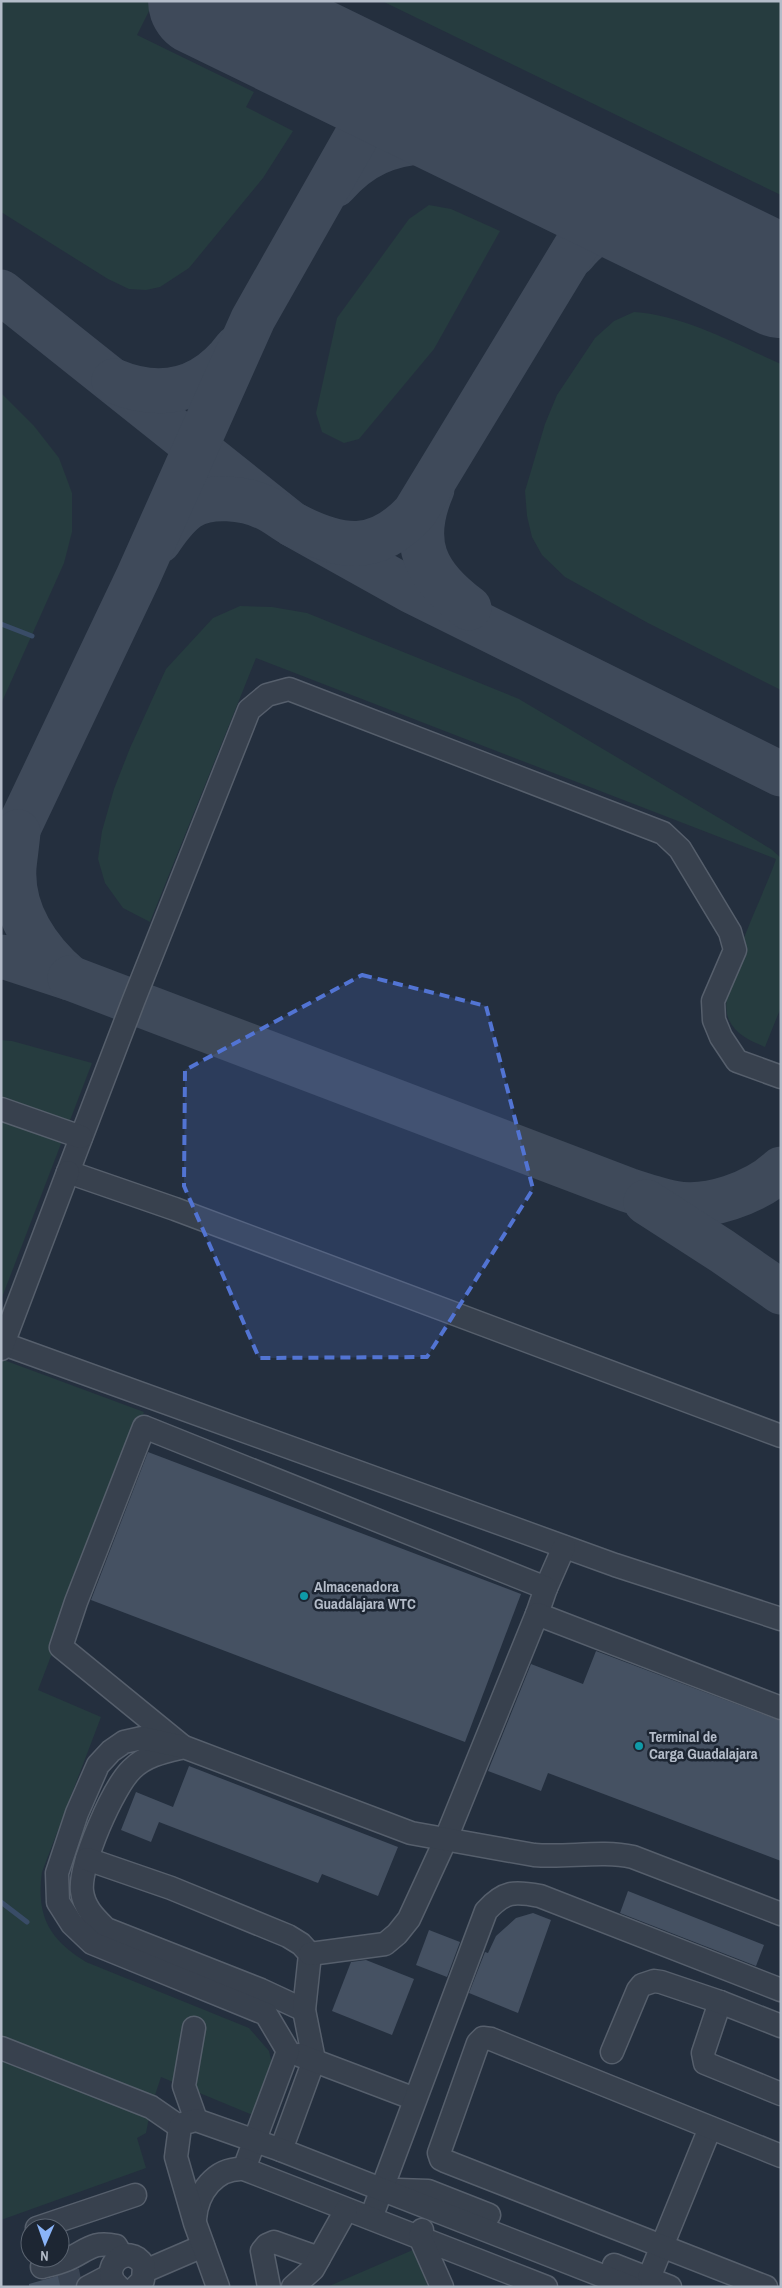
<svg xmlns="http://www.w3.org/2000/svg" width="782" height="2288" font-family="'Archivo Narrow',sans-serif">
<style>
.green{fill:#263c3f}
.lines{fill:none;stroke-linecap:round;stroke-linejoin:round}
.stream{stroke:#394c67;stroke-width:5}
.taxiway{stroke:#3f4a5a;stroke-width:45}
.runway{stroke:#3f4a5a;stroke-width:112}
.building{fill:#455162}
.minor-tunnel{stroke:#3a4453;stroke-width:22;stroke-dasharray:22 11;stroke-linecap:butt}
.minor-casing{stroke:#565f6c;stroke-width:25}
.minor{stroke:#38414e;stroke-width:22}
.marked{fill:#5274d3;fill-opacity:0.2;stroke:#5274d3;stroke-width:4;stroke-dasharray:10 6;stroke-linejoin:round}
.culture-dot{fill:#0f9aa8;stroke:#1d2633;stroke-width:2}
.labels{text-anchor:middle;stroke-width:5;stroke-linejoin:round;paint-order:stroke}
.poi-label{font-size:15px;font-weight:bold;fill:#b4bcc9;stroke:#1d2633;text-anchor:start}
</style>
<rect width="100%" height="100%" fill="#242f3e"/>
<g class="green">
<path d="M1 1H154L137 35 254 92 246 107 293 131 263 178 189 268 160 287 146 290 129 289 108 279 1 212Z"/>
<path d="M382 1H781V195L756 183Z"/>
<path d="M429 205 451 209 500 231 434 349 359 439 344 443 322 432 316 413 337 318 409 219Z"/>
<path d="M634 312C687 316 733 343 781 364V690L648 623 565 577 542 555 532 537 527 516 525 491 545 424 557 395 595 338 614 321Z"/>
<path d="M1 393 34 426 59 458 72 493V532L64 563 1 704Z"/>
<path d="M240 606 272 607 307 613 519 699 771 849 781 858V1007L765 1047C751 1041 736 1035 729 1020 714 989 765 894 776 859L256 658 150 922 123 908 105 883 98 859 102 831 114 789 130 748 166 669 213 618Z"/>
<path d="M1 1040 12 1041 92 1063 1 1300Z"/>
<path d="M1 1359 144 1412 38 1690 101 1717 42 1872C36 1916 49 1939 86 1962L249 2028 269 2051 272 2064 255 2116 161 2077 151 2107 146 2133 137 2138 146 2168 1 2220Z"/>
<path d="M415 2249 428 2287H327Z"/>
</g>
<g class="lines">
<g class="stream">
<path d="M1 624 32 636"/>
<path d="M1 1902 27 1922"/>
</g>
<g class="taxiway">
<path d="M335 185C388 123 457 141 526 158"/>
<path d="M574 254C613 205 658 229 707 246"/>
<path d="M1 292 292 524 412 591 781 774"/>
<path d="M114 381C162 401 205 390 236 348"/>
<path d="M432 489C409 543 425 575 469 608"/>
<path d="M159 541C167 529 176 516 189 507 210 494 245 498 266 508 275 512 283 519 292 524 340 549 376 555 415 512L606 197"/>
<path d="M1 865 138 577 253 319 384 88"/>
<path d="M1 957 9 958 70 978C38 951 11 912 14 867 15 856 17 844 18 832"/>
<path d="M70 978 628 1190C643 1195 658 1200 673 1203 707 1210 756 1193 781 1169"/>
<path d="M646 1202 722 1251 781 1292"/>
</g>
<path class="runway" d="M204 1 781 282"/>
</g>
<g class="building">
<path d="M148 1452 521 1594 465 1742 91 1600Z"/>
<path d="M596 1651 781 1721V1861L548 1773 541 1791 488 1771 531 1664 583 1684Z"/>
<path d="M189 1766 398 1847 378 1896 322 1874 318 1883 159 1822 151 1842 121 1830 136 1792 173 1807Z"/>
<path d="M628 1891 764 1945 756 1966 620 1913Z"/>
<path d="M533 1913 551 1920 518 2013 469 1993 485 1952 488 1953 496 1936 516 1918Z"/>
<path d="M429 1930 460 1942 447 1977 416 1965Z"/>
<path d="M366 1960 414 1979 392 2035 332 2011 351 1962Z"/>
<path d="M71 2272 75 2287H29V2284Z"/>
</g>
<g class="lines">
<path class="minor-tunnel" d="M68 2271 71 2284 76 2287"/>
<defs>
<g id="minor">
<path d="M781 1077 737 1061 721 1037 714 1020 713 1001 735 950 730 932 680 849 663 833 289 689 267 695 249 710 133 1002 68 1172 175 1209 781 1436"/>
<path d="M1 1109 81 1137"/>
<path d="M1 1343 615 1565 781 1619"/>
<path d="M1 1349 68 1172"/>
<path d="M546 1588 564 1547"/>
<path d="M181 1745 61 1647 76 1602 144 1427 546 1588 537 1614"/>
<path d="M180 1748C163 1752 145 1756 132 1769 113 1787 79 1865 82 1891 84 1908 95 1918 106 1929L261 1990 304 2010"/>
<path d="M87 1859 171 1888 288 1936 301 1944 310 1954 304 2010 314 2060 281 2150"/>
<path d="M310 1954 385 1944 397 1934 409 1919 445 1841 537 1614 781 1708"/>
<path d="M720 2002 703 2053 705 2063 781 2094"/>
<path d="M194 2028 184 2086 196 2120"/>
<path d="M1 2048 151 2107 180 2127"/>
<path d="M612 2052 638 1990 642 1985 654 1981 661 1982 720 2002 781 2026"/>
<path d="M299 2055 415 2099"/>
<path d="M244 2169 288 2051 266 2014 92 1943 72 1924 58 1902 57 1873 77 1813 98 1765 111 1751 124 1742 142 1738 184 1747 411 1833 534 1855C567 1858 601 1850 633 1857L781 1914"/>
<path d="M398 2190 428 2191 489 2215"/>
<path d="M371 2218 486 1911C504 1891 514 1891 540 1896L781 1990"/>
<path d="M195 2219C197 2193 215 2167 244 2169L546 2287"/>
<path d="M37 2228 135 2195"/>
<path d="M422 2230 420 2237 442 2287"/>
<path d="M614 2265 670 2287"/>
<path d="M42 2267C50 2265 59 2263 66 2260 86 2252 92 2240 116 2246L122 2256"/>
<path d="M145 2271 203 2246"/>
<path d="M649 2278 710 2128"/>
<path d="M88 2287 111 2275"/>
<path d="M119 2287C96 2270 128 2239 144 2266L143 2280 136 2287"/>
<path d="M218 2287 195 2223 176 2157 180 2127 185 2123 196 2120 281 2150 631 2287"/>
<path d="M269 2287 262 2251 267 2245 274 2242 319 2258"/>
<path d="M293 2287 313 2269 346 2210"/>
<path d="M766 2287 445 2161 441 2159 439 2153 478 2043 483 2038 491 2039 781 2156"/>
</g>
</defs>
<use href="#minor" class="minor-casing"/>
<use href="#minor" class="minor"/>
</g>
<path class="marked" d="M362 975 486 1006 533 1189 427 1357 259 1358 184 1186 185 1070Z"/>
<g class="culture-dot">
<circle cx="304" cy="1596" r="5"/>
<circle cx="639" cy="1746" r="5"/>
</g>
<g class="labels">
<g class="poi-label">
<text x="314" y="1592">Almacenadora<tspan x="314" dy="17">Guadalajara WTC</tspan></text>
<text x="649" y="1742">Terminal de<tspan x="649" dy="17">Carga Guadalajara</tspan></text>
</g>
</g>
<rect width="782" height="2288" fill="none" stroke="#b4bcc9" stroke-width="5"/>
<g transform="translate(45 2243) rotate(182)"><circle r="24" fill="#1d2633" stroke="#59626f"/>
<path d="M0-4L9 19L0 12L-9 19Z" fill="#8ab4f8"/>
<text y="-8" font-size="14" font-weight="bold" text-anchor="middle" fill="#b4bcc9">N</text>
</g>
</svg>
